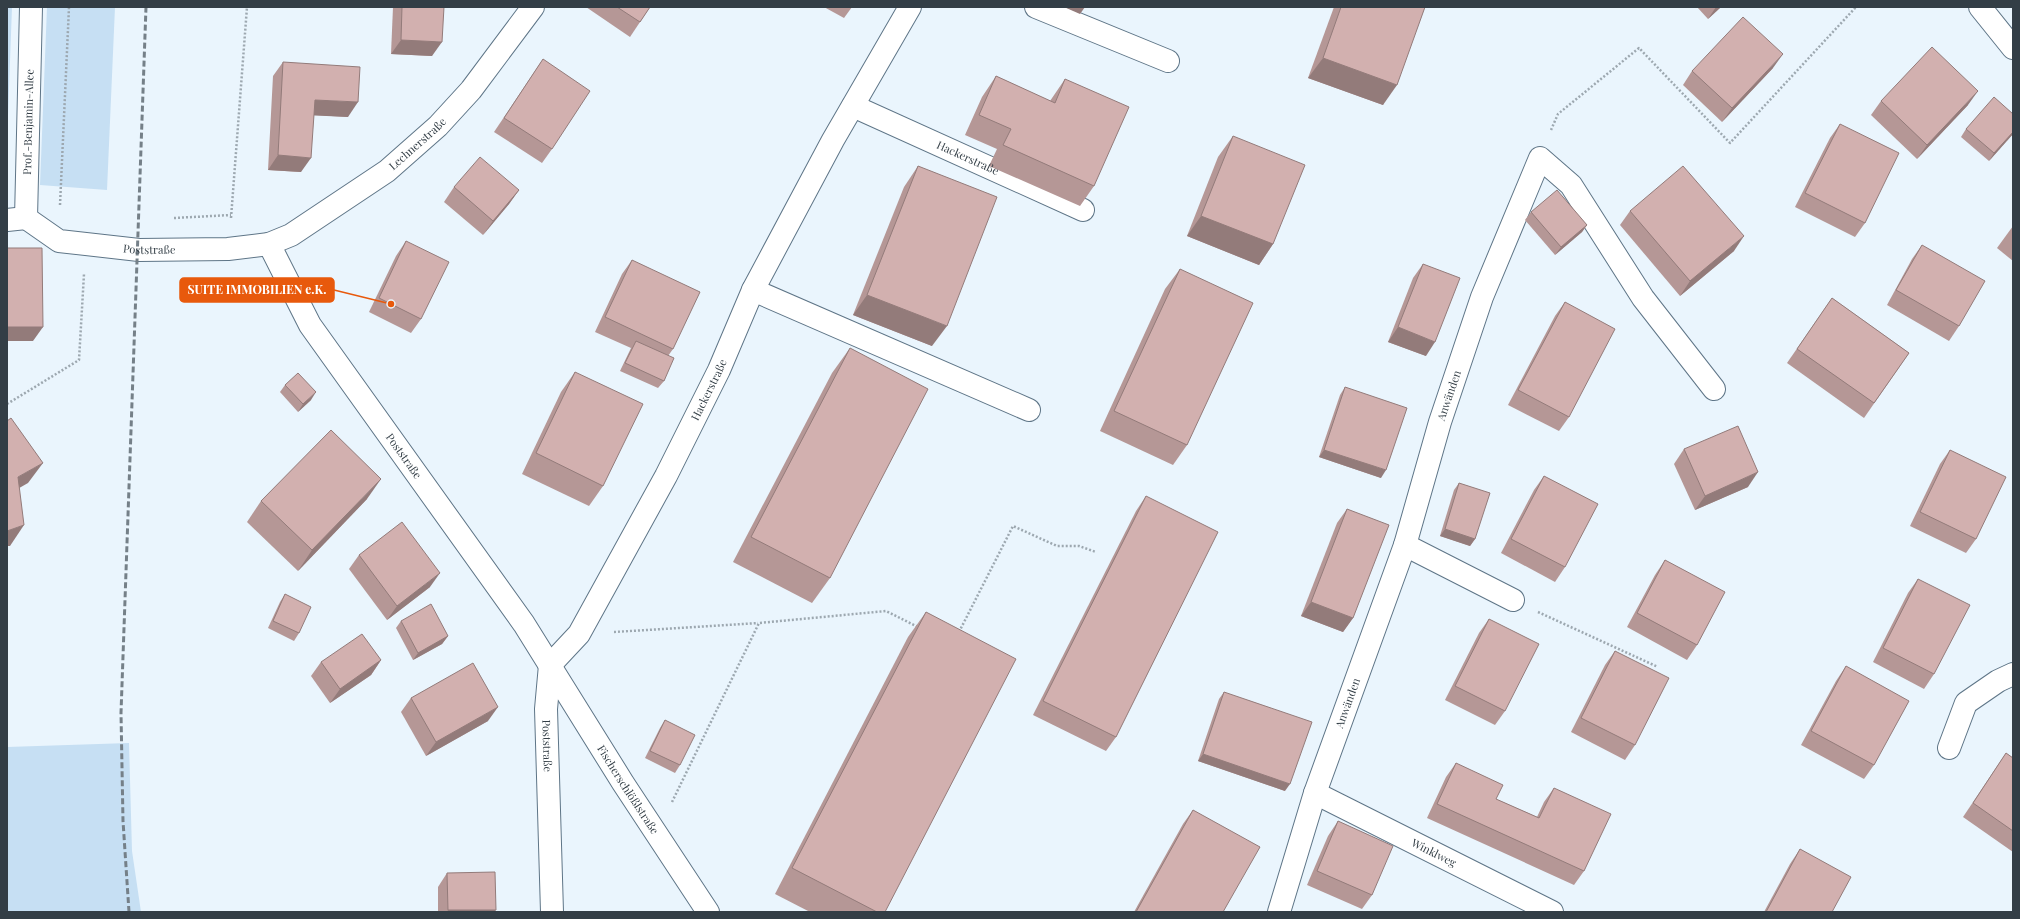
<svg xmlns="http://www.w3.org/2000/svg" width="2020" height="919" font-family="'Playfair Display',serif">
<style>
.green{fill:#c6dff3}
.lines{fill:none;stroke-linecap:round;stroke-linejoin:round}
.minor-casing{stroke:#5e7587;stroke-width:24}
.path{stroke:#9da8b0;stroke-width:2.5;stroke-dasharray:2 2;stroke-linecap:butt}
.minor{stroke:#fff;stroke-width:22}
.rail{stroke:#758088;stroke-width:3;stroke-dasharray:6 3;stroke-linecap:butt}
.wall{fill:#b59796}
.shaded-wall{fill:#937b7a}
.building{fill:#d2b0af;stroke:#937b7a}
.labels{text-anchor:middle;stroke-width:4;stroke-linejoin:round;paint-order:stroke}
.street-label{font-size:11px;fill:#333e46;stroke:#eaf5fd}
.leader{fill:none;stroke:#e8590c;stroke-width:1.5}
.callout-dot{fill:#e8590c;stroke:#eaf5fd;stroke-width:1.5}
.callout{fill:#e8590c;stroke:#e8590c;stroke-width:1.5}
.callout-label{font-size:12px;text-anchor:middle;font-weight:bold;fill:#fff}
</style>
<rect width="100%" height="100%" fill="#eaf5fd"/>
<g class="green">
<path d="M7 7H12L7 143Z"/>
<path d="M47 7H115L107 190 40 185Z"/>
<path d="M129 743 132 851 141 912H7V747Z"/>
</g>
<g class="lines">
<defs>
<g id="minor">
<path d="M1036 7 1168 61"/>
<path d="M1980 7 2013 48"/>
<path id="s1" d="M853 106 1083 210"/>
<path id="s2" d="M26 218 59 241 139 250 228 249 269 244 291 235 387 171 438 126 471 90 533 7"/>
<path id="s3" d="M26 218 31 7"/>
<path d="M7 220 26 218"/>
<path id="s4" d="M269 244 310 325 524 624 623 783 708 912"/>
<path d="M753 290 1029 410"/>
<path d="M1405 545 1513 600"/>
<path id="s5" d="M550 665 579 634 666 476 719 370 753 290 833 140 910 7"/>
<path id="s6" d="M550 665 546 709 552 912"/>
<path d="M1949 748 1966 703 1998 681 2013 674"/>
<path id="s7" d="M1315 793 1552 912"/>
<path id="s8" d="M1279 912 1315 793 1405 545 1440 422 1482 297 1540 158 1571 185 1643 298 1714 389"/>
</g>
</defs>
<use href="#minor" class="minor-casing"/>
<g class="path">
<path d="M1551 130 1558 114 1639 48 1730 143 1856 7"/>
<path d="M60 205 69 7"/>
<path d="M174 218 231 215"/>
<path d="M231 218 247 7"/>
<path d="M7 404 79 360 84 274"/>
<path d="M1538 612 1658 667"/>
<path d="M614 632 758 623"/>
<path d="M959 632 1013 526 1057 546H1079L1096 552"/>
<path d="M672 802 759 623 886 611 918 627"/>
</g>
<use href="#minor" class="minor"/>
<path class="rail" d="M129 912 123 821 121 713 146 7"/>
</g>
<g class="wall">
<path d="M393 7H444L432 56 391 54Z"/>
<path d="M586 7H650L630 37Z"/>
<path d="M824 7H852L844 18Z"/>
<path d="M1334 7H1425L1383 105 1308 78Z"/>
<path d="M1697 7H1721L1708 19Z"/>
<path d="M543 59 552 149 542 163 494 132Z"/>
<path d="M283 62 348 117 314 115 301 172 268 170 273 76Z"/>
<path d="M1773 68 1722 122 1683 85 1692 71Z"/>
<path d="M996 76 1050 101 1065 79 1094 186 1080 206 989 166 997 149 965 135 982 97Z"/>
<path d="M1881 101 1968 105 1917 159 1871 115Z"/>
<path d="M2013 114V134L1989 161 1961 137 1966 129Z"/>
<path d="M1840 124 1865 223 1855 237 1795 207 1830 138Z"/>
<path d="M1233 136 1273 244 1259 265 1187 236 1218 157Z"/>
<path d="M918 166 932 346 853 315 904 187Z"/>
<path d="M454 187 519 190 509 204 483 235 444 202Z"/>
<path d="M1630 211 1734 251 1680 296 1620 225Z"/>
<path d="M1531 212 1587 225 1582 232 1555 255 1525 220Z"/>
<path d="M2013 226V261L1997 248Z"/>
<path d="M406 241 421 319 411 333 369 312 396 256Z"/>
<path d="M1922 245 1959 326 1949 341 1887 305 1912 259Z"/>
<path d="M632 260 673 349 668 356 664 381 658 388 620 371 631 348 595 332 622 274Z"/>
<path d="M1423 264 1426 356 1388 342 1413 278Z"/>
<path d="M1180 269 1187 445 1173 465 1100 431 1165 289Z"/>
<path d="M1832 298 1909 353 1864 418 1787 363Z"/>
<path d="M1565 302 1569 417 1559 431 1508 405 1555 316Z"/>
<path d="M850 348 830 578 812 603 733 562 832 373Z"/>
<path d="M575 372 603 486 589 506 522 474 561 392Z"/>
<path d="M285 385 311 400 298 412 280 392Z"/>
<path d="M1345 387 1381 478 1319 457 1340 395Z"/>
<path d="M1684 449 1748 487 1695 510 1674 464Z"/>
<path d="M1950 450 1976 539 1966 553 1910 526 1940 464Z"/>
<path d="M1544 476 1565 567 1555 582 1501 553 1534 490Z"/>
<path d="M1459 483 1475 539 1470 546 1440 536 1454 490Z"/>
<path d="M1146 496 1116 737 1106 751 1033 715 1136 511Z"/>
<path d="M367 499 298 571 247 522 261 501Z"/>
<path d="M1347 509 1353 618 1343 632 1301 616 1337 523Z"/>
<path d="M359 555 430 587 387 620 349 569Z"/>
<path d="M1665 560 1697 645 1687 660 1627 627 1655 575Z"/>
<path d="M1918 579 1934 674 1924 689 1873 662 1908 593Z"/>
<path d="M285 594 299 633 294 641 268 628 280 602Z"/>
<path d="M926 612 885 912H810L775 894 908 637Z"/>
<path d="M1489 619 1505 711 1495 725 1445 700 1479 633Z"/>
<path d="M401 621 448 636 442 644 413 660 396 628Z"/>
<path d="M1615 651 1635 745 1625 760 1571 732 1605 665Z"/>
<path d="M381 660 371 675 330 703 311 676 321 662Z"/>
<path d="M1846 666 1874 765 1864 779 1801 745 1836 681Z"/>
<path d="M1224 692 1285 791 1198 761 1219 699Z"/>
<path d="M411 698 488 721 426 756 401 712Z"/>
<path d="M665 720 680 765 675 773 645 758 660 728Z"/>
<path d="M2006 753 2013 758V852L1963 817Z"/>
<path d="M1456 763 1496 799 1537 817 1544 802 1554 788 1584 871 1574 885 1427 818 1446 777Z"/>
<path d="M1193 810 1223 912H1134L1183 824Z"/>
<path d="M1338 821 1372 895 1362 909 1307 885 1328 836Z"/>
<path d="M1800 849 1832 912H1764L1790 864Z"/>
<path d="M447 873 494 912H438V887Z"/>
</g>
<g class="shaded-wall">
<path d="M1064 7H1085L1080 14Z"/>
<path d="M1716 7H1721L1708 19Z"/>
<path d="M401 40 442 42 432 56 391 54Z"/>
<path d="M1783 54 1773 68 1722 122 1732 108Z"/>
<path d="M1323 58 1397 85 1383 105 1308 78Z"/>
<path d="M1978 91 1968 105 1917 159 1927 145Z"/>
<path d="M315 100 358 102 348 117 305 115Z"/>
<path d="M2013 132V134L1989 161 1994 153Z"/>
<path d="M278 155 311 158 301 172 268 170Z"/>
<path d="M519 190 509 204 483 235 493 221Z"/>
<path d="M1201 216 1273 244 1259 265 1187 236Z"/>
<path d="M1587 225 1582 232 1555 255 1561 247Z"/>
<path d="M1744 236 1734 251 1680 296 1690 281Z"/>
<path d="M867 295 947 326 932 346 853 315Z"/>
<path d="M7 327H43L33 341H7Z"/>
<path d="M1398 327 1435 342 1426 356 1388 342Z"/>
<path d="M316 392 311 400 298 412 303 404Z"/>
<path d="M1324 450 1386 470 1381 478 1319 457Z"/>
<path d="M43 463 28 483 7 495 18 477Z"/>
<path d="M1758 472 1748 487 1695 510 1705 496Z"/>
<path d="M381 479 367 499 298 571 312 550Z"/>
<path d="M24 525 10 546H7V531Z"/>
<path d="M1445 529 1475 539 1470 546 1440 536Z"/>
<path d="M440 573 430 587 387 620 397 606Z"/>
<path d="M1311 602 1353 618 1343 632 1301 616Z"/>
<path d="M448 636 442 644 413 660 418 653Z"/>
<path d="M381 660 371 675 330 703 340 689Z"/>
<path d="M498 707 488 721 426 756 436 742Z"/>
<path d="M1203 754 1290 784 1285 791 1198 761Z"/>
<path d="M448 910H496L494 912H447Z"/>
</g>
<g class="building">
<path d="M402 7H444L442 42 401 40Z"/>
<path d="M617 7H650L640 22Z"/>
<path d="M1341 7H1425L1397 85 1323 58Z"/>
<path d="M1743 17 1783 54 1732 108 1692 71Z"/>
<path d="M1932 47 1978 91 1927 145 1881 101Z"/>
<path d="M543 59 590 91 552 149 504 118Z"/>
<path d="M283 62 360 67 358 102 315 100 311 158 278 155Z"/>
<path d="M996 76 1055 103 1065 79 1129 107 1094 186 1003 145 1011 129 979 115Z"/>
<path d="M1994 97 2013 114V132L1994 153 1966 129Z"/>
<path d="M1840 124 1899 153 1865 223 1805 193Z"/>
<path d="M1233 136 1305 165 1273 244 1201 216Z"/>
<path d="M480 157 519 190 493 221 454 187Z"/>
<path d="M918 166 997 197 947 326 867 295Z"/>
<path d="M1683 166 1744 236 1690 281 1630 211Z"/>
<path d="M1557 190 1587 225 1561 247 1531 212Z"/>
<path d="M406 241 449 262 421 319 379 298Z"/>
<path d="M1922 245 1985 281 1959 326 1896 290Z"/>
<path d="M7 248H42L43 327H7Z"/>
<path d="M632 260 700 292 673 349 605 317Z"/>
<path d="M1423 264 1460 278 1435 342 1398 327Z"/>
<path d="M1180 269 1253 303 1187 445 1114 411Z"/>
<path d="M1832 298 1909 353 1874 403 1797 349Z"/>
<path d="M1565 302 1615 329 1569 417 1518 390Z"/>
<path d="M636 341 674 358 664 381 625 363Z"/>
<path d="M850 348 928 389 830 578 751 537Z"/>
<path d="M575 372 643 404 603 486 536 453Z"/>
<path d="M298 373 316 392 303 404 285 385Z"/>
<path d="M1345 387 1407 408 1386 470 1324 450Z"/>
<path d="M11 418 43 463 18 477 24 525 7 531V421Z"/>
<path d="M1738 426 1758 472 1705 496 1684 449Z"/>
<path d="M331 430 381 479 312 550 261 501Z"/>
<path d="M1950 450 2006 477 1976 539 1920 512Z"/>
<path d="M1544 476 1598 504 1565 567 1511 539Z"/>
<path d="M1459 483 1490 493 1475 539 1445 529Z"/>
<path d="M1146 496 1218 532 1116 737 1043 701Z"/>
<path d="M1347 509 1389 525 1353 618 1311 602Z"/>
<path d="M402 522 440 573 397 606 359 555Z"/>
<path d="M1665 560 1725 592 1697 645 1637 613Z"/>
<path d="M1918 579 1970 605 1934 674 1883 648Z"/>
<path d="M285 594 311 607 299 633 273 621Z"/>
<path d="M431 604 448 636 418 653 401 621Z"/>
<path d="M926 612 1016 659 885 912H877L792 868Z"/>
<path d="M1489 619 1539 644 1505 711 1455 686Z"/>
<path d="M362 634 381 660 340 689 321 662Z"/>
<path d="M1615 651 1669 678 1635 745 1581 718Z"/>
<path d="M473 663 498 707 436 742 411 698Z"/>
<path d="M1846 666 1909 701 1874 765 1811 731Z"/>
<path d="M1224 692 1312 722 1290 784 1203 754Z"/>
<path d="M665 720 695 735 680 765 650 751Z"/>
<path d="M2006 753 2013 758V831L1973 803Z"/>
<path d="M1456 763 1503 785 1496 799 1539 818 1554 788 1611 814 1584 871 1437 804Z"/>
<path d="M1193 810 1260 847 1223 912H1136Z"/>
<path d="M1338 821 1393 846 1372 895 1317 871Z"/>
<path d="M1800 849 1851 877 1832 912H1766Z"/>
<path d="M495 872 496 910H448L447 873Z"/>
</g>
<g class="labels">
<g class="street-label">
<text dy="4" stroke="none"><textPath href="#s3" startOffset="96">Prof.-Benjamin-Allee</textPath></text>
<text dy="4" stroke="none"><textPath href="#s2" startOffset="431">Lechnerstraße</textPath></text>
<text dy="4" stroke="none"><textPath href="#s1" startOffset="126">Hackerstraße</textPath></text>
<text dy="4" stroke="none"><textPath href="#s2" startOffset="131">Poststraße</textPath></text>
<text dy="4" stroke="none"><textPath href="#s5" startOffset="319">Hackerstraße</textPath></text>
<text dy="4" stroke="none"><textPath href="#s8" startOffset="544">Anwänden</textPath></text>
<text dy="4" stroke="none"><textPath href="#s4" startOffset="252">Poststraße</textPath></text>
<text dy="4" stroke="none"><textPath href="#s8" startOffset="220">Anwänden</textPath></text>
<text dy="4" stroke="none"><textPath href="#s6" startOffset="81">Poststraße</textPath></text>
<text dy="4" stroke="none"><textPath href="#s4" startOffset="654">Fischerschlößlstraße</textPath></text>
<text dy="4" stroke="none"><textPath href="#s7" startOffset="133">Winklweg</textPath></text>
</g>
</g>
<path class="leader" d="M391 304L334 290"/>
<circle class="callout-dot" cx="391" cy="304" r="4"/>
<rect class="callout" x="180" y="278" width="154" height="24" rx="4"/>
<g class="callout-label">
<text x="257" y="294">SUITE IMMOBILIEN e.K.</text>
</g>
<rect width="2020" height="919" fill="none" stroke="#333e46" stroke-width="16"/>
</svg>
